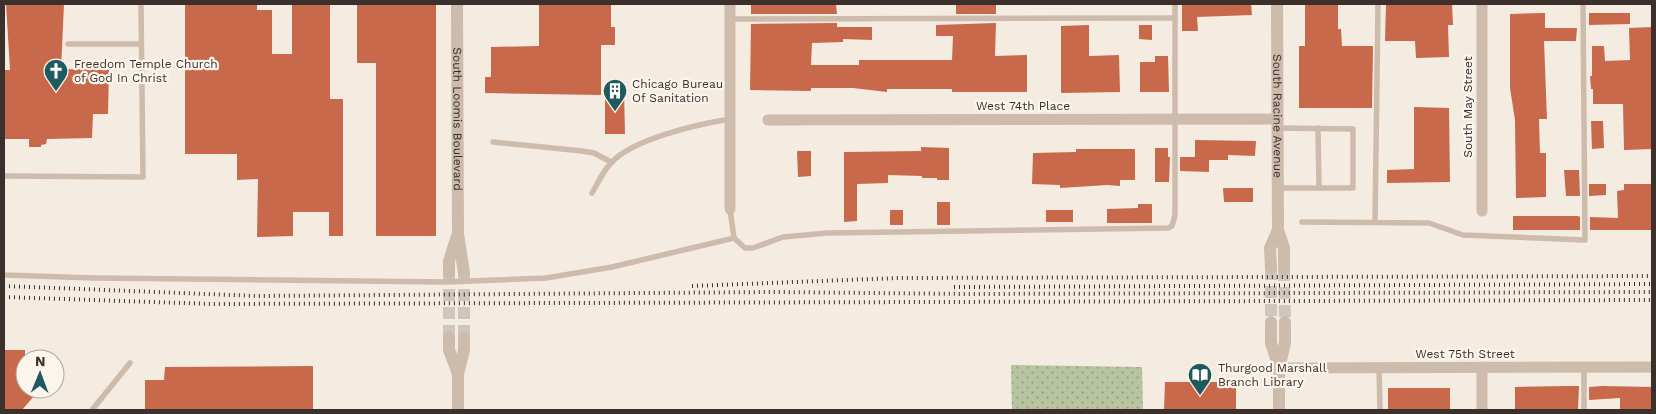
<svg xmlns="http://www.w3.org/2000/svg" width="1656" height="414" font-family="'Work Sans',sans-serif">
<style>
.park{fill:url(#park-dots)}
.building{fill:#c8694b}
.lines{fill:none;stroke-linecap:round;stroke-linejoin:round}
.tertiary-tunnel{stroke:#cfc6bd;stroke-width:12;stroke-dasharray:12 6;stroke-linecap:butt}
.service{stroke:#cdbbac;stroke-width:5.5}
.minor{stroke:#cdbbac;stroke-width:11}
.tertiary{stroke:#cdbbac;stroke-width:12}
.rail{stroke:#3b302b;stroke-width:4;stroke-dasharray:1 4;stroke-linecap:butt}
.labels{text-anchor:middle;stroke-width:4.5;stroke-linejoin:round;paint-order:stroke}
.poi-label{font-size:12px;fill:#3b302b;stroke:#fbf5ee;text-anchor:start}
.street-label{font-size:12px;fill:#3b302b;stroke:#fbf5ee}
</style>
<defs>
<pattern id="park-dots" width="8" height="8" patternUnits="userSpaceOnUse" patternTransform="scale(1.25)"><rect width="8" height="8" fill="#b8c4a0"/><path d="M2 2h.1M6 6h.1" fill="none" stroke="#97a083" stroke-width="1.8" stroke-linecap="round"/></pattern>
</defs>
<rect width="100%" height="100%" fill="#f4ebe1"/>
<path class="park" d="M1011 365 1142 367 1143 410H1012Z"/>
<g class="building">
<path d="M6 4H64L61 69 109 70 108 114H93L92 138 47 139 46 144 41 145V147H29V139H4V70H10Z"/>
<path d="M185 4H257V10H272V54H292V4H330V99H343V236H329V212H293V236L257 237 258 179 237 180V154H185Z"/>
<path d="M357 4H436V236H376V63H357Z"/>
<path d="M539 4H611V27H615V45H601V95L485 93V77H491V47L539 46Z"/>
<path d="M751 4H836L837 14H751Z"/>
<rect x="956" y="4" width="40" height="10"/>
<path d="M1182 4H1251L1252 15 1197 17 1198 31H1182Z"/>
<path d="M1305 4H1338V29H1341L1342 46H1373L1372 108H1299V46H1305Z"/>
<path d="M1386 4H1452L1453 25H1448L1449 57 1416 58 1415 41H1385Z"/>
<path d="M1545 13V28H1577L1576 41H1544L1547 119H1539L1540 153H1546V197L1516 198 1515 120 1510 88V14Z"/>
<path d="M1589 13H1630V24L1589 25Z"/>
<path d="M837 23V27H872V40L843 39V42L812 43 811 65H859V60H952L953 36H936V25L996 23 995 56 1027 55V92H952V89H887V92L853 88H811V91L750 90 751 24Z"/>
<path d="M1089 25V56L1119 55 1120 92 1061 93V26Z"/>
<path d="M1139 25H1152V40L1139 39Z"/>
<path d="M1652 27V149L1624 150 1623 104H1593V89H1591L1590 76H1592V46H1604L1605 61 1630 60 1629 28Z"/>
<path d="M1155 56H1168L1169 92H1140V62H1155Z"/>
<path d="M605 90H624L625 134H605Z"/>
<path d="M1414 107 1449 108 1450 182 1387 183V170L1414 169Z"/>
<path d="M1591 121H1603L1604 148 1592 149Z"/>
<path d="M1195 140 1256 141 1255 156 1228 155V160H1209V172L1180 171V157H1195Z"/>
<path d="M921 147 949 148V180H937V178H922V176L888 175V183L857 184V221L844 222V152L921 151Z"/>
<path d="M1155 148H1168V157H1170L1169 182H1155Z"/>
<path d="M1076 149H1135V180H1120V186L1107 185 1060 188V185L1032 184 1033 153 1076 152Z"/>
<path d="M797 151H811V176L798 177Z"/>
<path d="M1564 170H1579L1580 196H1566Z"/>
<path d="M1589 184H1606V195L1589 196Z"/>
<path d="M1624 184H1652V230H1590V217L1618 218 1617 191 1624 190Z"/>
<path d="M1223 188H1253V202H1224Z"/>
<rect x="937" y="202" width="13" height="23"/>
<path d="M1138 204H1152V223H1107V209L1138 208Z"/>
<rect x="890" y="210" width="13" height="15"/>
<rect x="1046" y="210" width="27" height="12"/>
<path d="M1513 216H1578L1580 217V230H1513Z"/>
<path d="M4 350H25V389H40L22 410H4Z"/>
<path d="M313 366V410H145V380H164L165 367Z"/>
<path d="M1165 382H1236V410H1164Z"/>
<path d="M1567 386H1579L1578 410H1515V387Z"/>
<path d="M1603 386 1652 387V410H1620V398L1589 400V387Z"/>
<rect x="1388" y="388" width="62" height="22"/>
</g>
<g class="lines">
<g class="tertiary-tunnel">
<path d="M1271 268V322"/>
<path d="M1284 269 1285 322"/>
<path d="M449 337V273"/>
<path d="M464 337V273"/>
</g>
<g class="service">
<path d="M730 19 1175 18"/>
<path d="M68 44H141"/>
<path d="M1278 128 1353 129V188H1278"/>
<path d="M1318 128 1319 188"/>
<path d="M493 142 582 151 594 153 611 162"/>
<path d="M4 176 143 177 141 4"/>
<path d="M592 193C598 183 603 171 611 163 632 139 699 124 730 119"/>
<path d="M730 209 734 238 745 248H753L783 237 827 233 1168 228 1172 226 1175 215V4"/>
<path d="M1302 222 1429 223 1463 235 1585 240 1583 4"/>
<path d="M1375 222 1378 4"/>
<path d="M4 275 95 278 446 282 546 278 612 267 734 238"/>
<path d="M1584 367V410"/>
<path d="M1379 368 1380 410"/>
<path d="M92 410 130 363"/>
</g>
<g class="minor">
<path d="M768 120 1278 119"/>
<path d="M730 209V4"/>
<path d="M1482 211V4"/>
<path d="M1482 367V410"/>
<path d="M1279 368 1652 367"/>
</g>
<g class="tertiary">
<path id="s1" d="M457 4 458 234 464 273"/>
<path id="s2" d="M1277 4 1278 230 1284 248V269"/>
<path d="M1271 268 1270 248 1278 230"/>
<path d="M449 273V261L457 236"/>
<path d="M1271 322V343L1279 368"/>
<path d="M449 337V350L458 374"/>
<path d="M458 410V374L464 350V337"/>
<path d="M1279 410V368L1285 343V322"/>
</g>
<g class="rail">
<path d="M4 286 257 296 773 292 970 294 1652 292"/>
<path d="M692 286 898 278 1652 276"/>
<path d="M954 287 1652 284"/>
<path d="M4 297 213 304 1652 300"/>
</g>
</g>
<defs>
<symbol id="church-pin" viewBox="-11 -11 22 30"><path d="M0 17L-7.5 6A9.5 9.5 0 1 1 7.5 6Z" fill="#1f5a5e" stroke="#fbf5ee"/><path d="M-1.2-6h2.4v3.5h3.3v2.4h-3.3V6h-2.4V-.1h-3.3v-2.4h3.3Z" fill="#fff"/></symbol>
<symbol id="building-pin" viewBox="-11 -11 22 30"><path d="M0 17L-7.5 6A9.5 9.5 0 1 1 7.5 6Z" fill="#1f5a5e" stroke="#fbf5ee"/><path d="M-4-6H4V6H1V3H-1V6H-4ZM-2.5-4.3h1.7v1.8h-1.7ZM.8-4.3h1.7v1.8H.8ZM-2.5-1h1.7V.8h-1.7ZM.8-1h1.7V.8H.8Z" fill="#fff"/></symbol>
<symbol id="library-pin" viewBox="-11 -11 22 30"><path d="M0 17L-7.5 6A9.5 9.5 0 1 1 7.5 6Z" fill="#1f5a5e" stroke="#fbf5ee"/><path d="M-6-4Q-3-5.5-.7-3.5V5Q-3 3-6 4ZM6-4Q3-5.5 .7-3.5V5Q3 3 6 4Z" fill="#fff"/></symbol>
</defs>
<g fill-rule="evenodd">
<use href="#church-pin" x="42" y="57" width="28" height="38"/>
<use href="#building-pin" x="601" y="77" width="28" height="38"/>
<use href="#library-pin" x="1186" y="361" width="28" height="38"/>
</g>
<g class="labels">
<g class="poi-label">
<text x="74" y="68">Freedom Temple Church<tspan x="74" dy="14">of God In Christ</tspan></text>
<text x="632" y="88">Chicago Bureau<tspan x="632" dy="14">Of Sanitation</tspan></text>
<text x="1218" y="372">Thurgood Marshall<tspan x="1218" dy="14">Branch Library</tspan></text>
</g>
<g class="street-label">
<text x="1023" y="110">West 74th Place</text>
<text transform="translate(1468 107) rotate(-90)" y="4">South May Street</text>
<text dy="4" stroke="none"><textPath href="#s2" startOffset="112">South Racine Avenue</textPath></text>
<text dy="4" stroke="none"><textPath href="#s1" startOffset="115">South Loomis Boulevard</textPath></text>
<text x="1465" y="358">West 75th Street</text>
</g>
</g>
<rect width="1656" height="414" fill="none" stroke="#3b302b" stroke-width="10"/>
<g transform="translate(40 374) rotate(1)"><circle r="24" fill="#fbf5ee" stroke="#aea6a0"/>
<path d="M0-4L9 19L0 12L-9 19Z" fill="#1f5a5e"/>
<text y="-8" font-size="14" font-weight="bold" text-anchor="middle" fill="#3b302b">N</text>
</g>
</svg>
